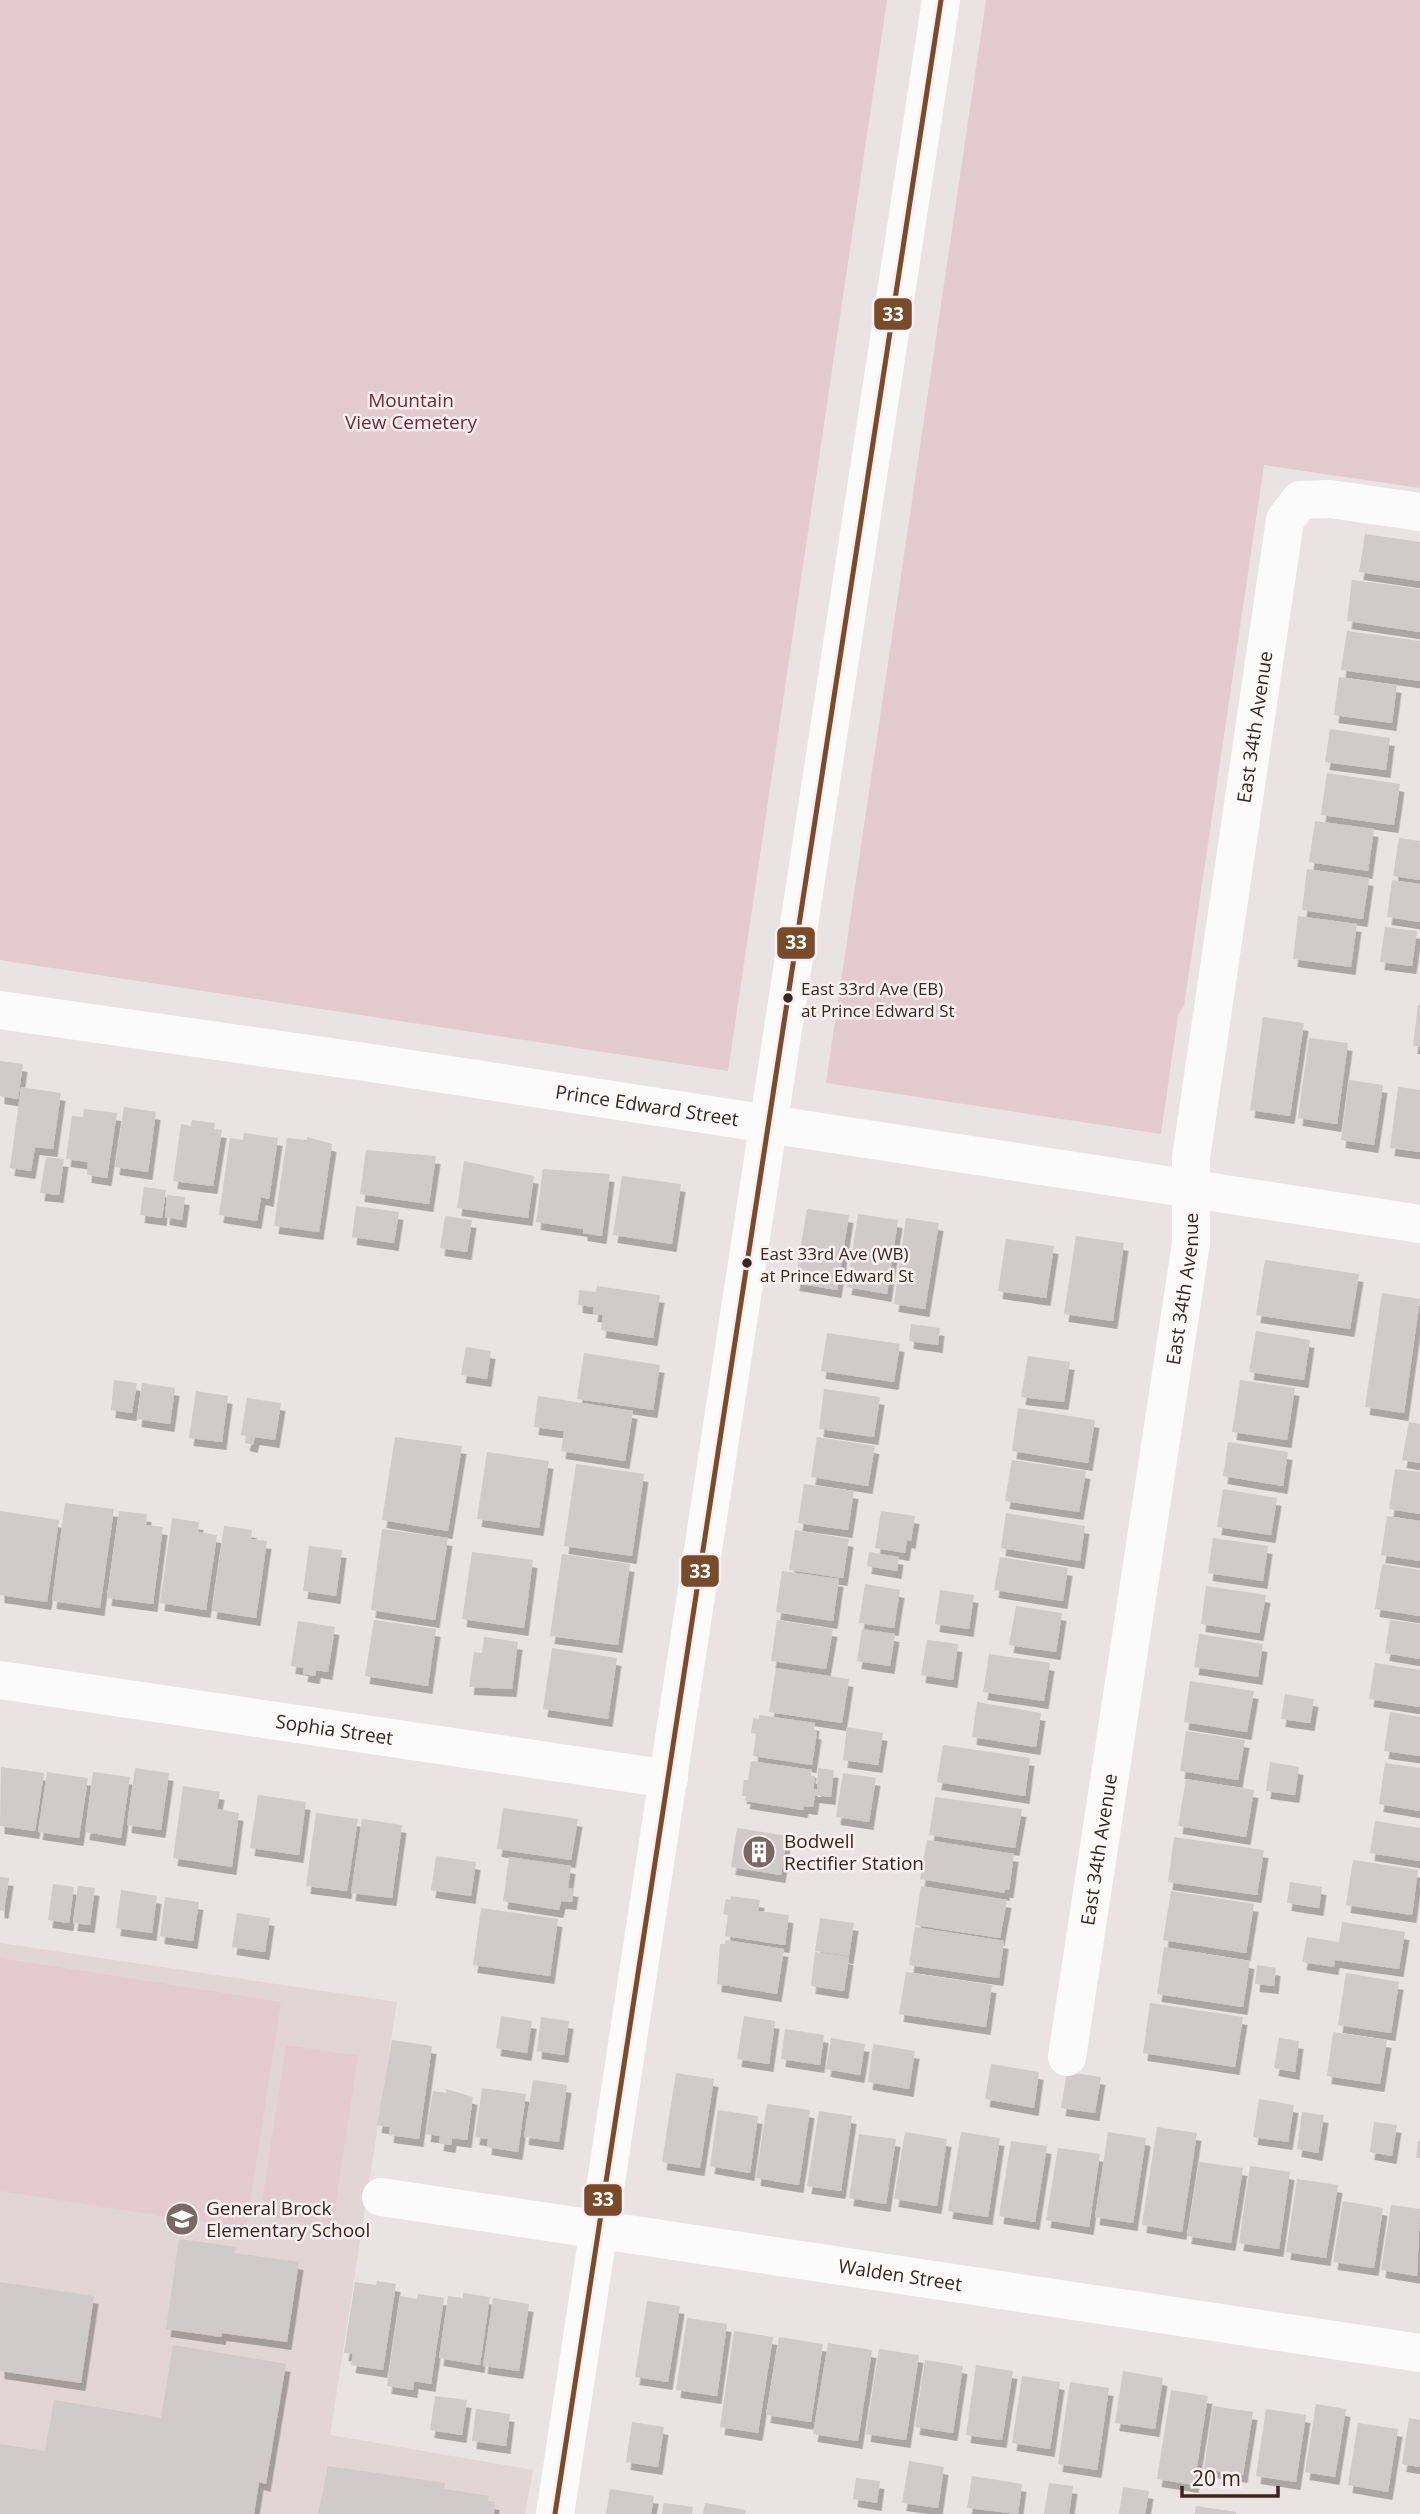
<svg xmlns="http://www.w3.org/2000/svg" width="1420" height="2514" font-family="'Open Sans',sans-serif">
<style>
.built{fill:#e1d5d5}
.green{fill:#e4cbd0}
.building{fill:#d0caca;filter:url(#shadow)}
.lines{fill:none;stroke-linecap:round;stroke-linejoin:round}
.minor{stroke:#fcfbfb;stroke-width:38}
.bus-1-casing{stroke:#f8f0f1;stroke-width:10}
.bus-1{stroke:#7a4b2a;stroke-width:5}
.bus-dot{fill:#3d251f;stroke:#f8f0f1;stroke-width:2.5}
.labels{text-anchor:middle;stroke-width:5;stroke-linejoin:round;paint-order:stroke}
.bus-label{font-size:17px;fill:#3d251f;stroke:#f8f0f1;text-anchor:start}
.park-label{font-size:19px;fill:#772733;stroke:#f8f0f1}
.street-label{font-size:19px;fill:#3d251f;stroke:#f8f0f1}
.poi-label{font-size:19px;fill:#3d251f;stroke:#f8f0f1;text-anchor:start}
.line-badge{stroke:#f8f0f1;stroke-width:2.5}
.badge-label{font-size:19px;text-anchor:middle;font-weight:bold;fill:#fff}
</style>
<defs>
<filter id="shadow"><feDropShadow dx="4.5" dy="8" stdDeviation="0" flood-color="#0004"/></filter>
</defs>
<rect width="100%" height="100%" fill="#e9e3e3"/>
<path class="built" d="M0 1943 397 2002 330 2435 533 2470 525 2514H0Z"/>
<g class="green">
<path d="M0 0H887L728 1071 0 960Z"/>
<path d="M986 0H1420V488L1264 465 1184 1006 1178 1015 1161 1134 826 1083Z"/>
<path d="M0 1958 281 2002 246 2229 0 2191Z"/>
<path d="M286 2045 358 2056 332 2227 260 2216Z"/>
</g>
<g class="building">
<path d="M1365 534 1420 542V581L1359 572Z"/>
<path d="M1352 580 1420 589V632L1347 621Z"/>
<path d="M1347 631 1420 641V681L1341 670Z"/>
<path d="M1339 677 1397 685 1392 723 1334 715Z"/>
<path d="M1330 729 1390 738 1386 770 1325 762Z"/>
<path d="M1327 773 1400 784 1394 825 1321 815Z"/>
<path d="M1315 821 1374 829 1368 871 1309 862Z"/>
<path d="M1399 838 1420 841V880L1393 876Z"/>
<path d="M1307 869 1369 878 1363 919 1302 910Z"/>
<path d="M1392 880 1420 884V922L1387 917Z"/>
<path d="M1298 916 1357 924 1351 967 1293 959Z"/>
<path d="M1385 927 1417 931 1412 966 1380 962Z"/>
<path d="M1418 1005H1420V1047L1413 1046Z"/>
<path d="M1263 1017 1304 1023 1290 1116 1250 1110Z"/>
<path d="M1309 1038 1348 1043 1337 1124 1298 1118Z"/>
<path d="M0 1061 23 1064 18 1099 0 1096Z"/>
<path d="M1349 1080 1383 1085 1374 1145 1341 1140Z"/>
<path d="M21 1087 61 1093 53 1149 35 1147 31 1171 10 1168Z"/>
<path d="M1398 1087 1420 1090V1152L1390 1148Z"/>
<path d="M124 1107 156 1112 148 1172 115 1167Z"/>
<path d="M84 1109 117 1113 107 1178 87 1175 88 1162 66 1159 72 1116 83 1117Z"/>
<path d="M192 1120 215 1123 214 1129 222 1130 213 1186 173 1181 181 1124 191 1126Z"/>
<path d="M244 1133 278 1138 269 1199 261 1197 257 1221 219 1215 230 1138 243 1140Z"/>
<path d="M307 1137 332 1144 319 1232 274 1226 287 1138 307 1140Z"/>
<path d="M366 1150 436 1156 429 1204 360 1194Z"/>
<path d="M46 1157 64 1159 59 1195 40 1193Z"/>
<path d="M464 1161 534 1176 528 1218 457 1208Z"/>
<path d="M543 1169 610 1174 602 1236 583 1233V1229L536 1222Z"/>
<path d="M622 1176 681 1184 672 1244 613 1235Z"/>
<path d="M144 1187 166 1190 162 1218 140 1215Z"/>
<path d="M167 1195 185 1197 182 1220 165 1217Z"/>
<path d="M356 1206 399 1212 394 1243 352 1237Z"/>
<path d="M807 1209 849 1215 837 1290 795 1283Z"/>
<path d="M858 1214 898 1220 887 1294 847 1287Z"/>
<path d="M445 1216 472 1220 467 1252 440 1248Z"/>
<path d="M906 1218 939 1223 925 1309 894 1304Z"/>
<path d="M1076 1236 1124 1243 1113 1321 1064 1314Z"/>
<path d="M1006 1239 1054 1246 1046 1298 998 1291Z"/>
<path d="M1265 1260 1359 1274 1350 1329 1256 1315Z"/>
<path d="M597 1286 660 1295 653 1338 601 1330 603 1315 593 1314 594 1307 578 1305 579 1290 596 1292Z"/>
<path d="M1382 1293 1420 1299 1404 1413 1365 1407Z"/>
<path d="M911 1324 940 1328 938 1345 909 1341Z"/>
<path d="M1256 1331 1310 1340 1304 1380 1249 1372Z"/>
<path d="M827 1333 900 1344 894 1382 821 1371Z"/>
<path d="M466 1347 491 1351 487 1379 461 1375Z"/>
<path d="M584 1353 660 1365 653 1410 577 1399Z"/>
<path d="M1028 1356 1070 1362 1064 1402 1021 1397Z"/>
<path d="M114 1380 137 1383 132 1413 111 1410Z"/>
<path d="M1240 1380 1295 1388 1287 1440 1232 1432Z"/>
<path d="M142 1383 175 1388 170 1424 137 1419Z"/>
<path d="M824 1389 880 1397 874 1437 819 1429Z"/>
<path d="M196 1391 228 1396 222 1442 189 1438Z"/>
<path d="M538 1396 633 1411 625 1461 561 1451 564 1431 534 1427Z"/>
<path d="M247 1398 281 1403 275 1440 255 1437 253 1445 245 1443 247 1436 241 1435Z"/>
<path d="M1018 1408 1095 1420 1088 1463 1012 1451Z"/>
<path d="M1409 1422 1420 1424V1463L1402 1460Z"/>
<path d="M395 1437 462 1446 448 1531 382 1520Z"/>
<path d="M817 1437 875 1446 868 1486 811 1477Z"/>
<path d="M1228 1442 1288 1452 1283 1486 1223 1476Z"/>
<path d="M487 1452 549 1461 539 1528 477 1519Z"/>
<path d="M1012 1460 1086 1471 1079 1512 1005 1501Z"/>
<path d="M576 1464 644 1474 632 1556 564 1546Z"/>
<path d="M1395 1469 1420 1472V1514L1389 1509Z"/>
<path d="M804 1484 854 1491 848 1530 798 1523Z"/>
<path d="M1223 1489 1277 1498 1271 1535 1217 1527Z"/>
<path d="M65 1503 114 1509 100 1608 52 1601Z"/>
<path d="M0 1511 59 1520 47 1602 0 1595Z"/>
<path d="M119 1511 147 1514 146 1525 163 1527 153 1604 107 1598Z"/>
<path d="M881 1511 915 1516 911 1541 907 1540 905 1553 875 1548Z"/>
<path d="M1006 1513 1085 1526 1080 1561 1001 1548Z"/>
<path d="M1387 1516 1420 1521V1561L1381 1555Z"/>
<path d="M172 1518 199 1522 198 1532 217 1535 206 1610 160 1603Z"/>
<path d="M224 1526 252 1530 251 1539 267 1541 256 1618 212 1611Z"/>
<path d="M382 1529 448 1538 435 1620 371 1610Z"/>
<path d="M795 1530 849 1539 843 1578 789 1570Z"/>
<path d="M1213 1538 1268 1546 1263 1581 1208 1573Z"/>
<path d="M309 1546 342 1550 336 1596 303 1591Z"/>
<path d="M472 1552 533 1560 524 1628 462 1619Z"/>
<path d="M869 1552 899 1557 897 1571 867 1566Z"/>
<path d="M562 1554 630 1564 618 1645 550 1636Z"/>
<path d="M1000 1557 1068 1568 1063 1601 994 1590Z"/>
<path d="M1382 1564 1420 1570V1616L1375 1609Z"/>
<path d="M782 1571 839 1579 833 1621 776 1612Z"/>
<path d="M865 1584 900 1590 894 1628 859 1623Z"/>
<path d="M1206 1586 1266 1595 1259 1633 1201 1624Z"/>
<path d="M940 1590 974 1595 969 1629 935 1624Z"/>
<path d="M1016 1606 1062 1613 1056 1652 1009 1645Z"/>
<path d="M374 1620 436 1629 428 1686 365 1676Z"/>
<path d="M777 1620 833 1629 826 1669 771 1661Z"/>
<path d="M1390 1620 1420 1624V1659L1385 1653Z"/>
<path d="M298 1621 335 1627 328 1672 316 1670 315 1676 303 1674 304 1668 291 1666Z"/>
<path d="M862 1629 895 1634 890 1666 857 1661Z"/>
<path d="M1199 1634 1263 1644 1258 1677 1194 1667Z"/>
<path d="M484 1637 518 1642 512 1689 469 1687 474 1652 482 1653Z"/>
<path d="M927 1640 958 1644 953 1680 921 1675Z"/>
<path d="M552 1648 617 1658 608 1719 543 1709Z"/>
<path d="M989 1654 1050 1663 1044 1701 983 1692Z"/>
<path d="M1375 1663 1420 1670V1707L1369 1699Z"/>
<path d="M776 1668 849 1679 842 1723 769 1712Z"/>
<path d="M1190 1681 1254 1691 1247 1732 1184 1722Z"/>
<path d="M1285 1694 1314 1699 1310 1723 1281 1719Z"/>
<path d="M977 1702 1041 1713 1036 1747 972 1737Z"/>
<path d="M1390 1712 1420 1717V1756L1384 1751Z"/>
<path d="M759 1715 815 1723 814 1731 817 1732 812 1765 753 1756 756 1734 751 1733 753 1718 759 1719Z"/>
<path d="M847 1727 883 1733 878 1765 843 1760Z"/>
<path d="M1186 1731 1245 1740 1238 1780 1180 1771Z"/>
<path d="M943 1745 1030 1758 1025 1796 937 1782Z"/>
<path d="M751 1761 812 1770 811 1776H815L813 1789H817L818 1768 834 1770 831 1797 815 1795 813 1807 804 1806 803 1810 745 1801 746 1796H742L744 1780H748Z"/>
<path d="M1270 1762 1299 1767 1295 1795 1266 1791Z"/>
<path d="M1385 1763 1420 1768V1811L1379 1804Z"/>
<path d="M1 1767 44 1773 35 1831 0 1826Z"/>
<path d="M135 1768 169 1773 161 1830 127 1825Z"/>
<path d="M47 1772 88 1778 79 1838 38 1832Z"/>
<path d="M93 1772 130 1777 121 1838 85 1832Z"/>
<path d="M843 1773 876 1778 869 1822 836 1817Z"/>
<path d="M1186 1779 1254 1790 1246 1837 1178 1826Z"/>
<path d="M183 1786 220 1792 217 1809 239 1813 232 1867 173 1858Z"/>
<path d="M258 1795 306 1802 299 1855 250 1848Z"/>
<path d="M935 1797 1022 1809 1015 1848 929 1835Z"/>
<path d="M503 1808 578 1819 571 1860 497 1849Z"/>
<path d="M316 1813 358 1819 347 1891 306 1886Z"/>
<path d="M362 1819 402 1825 392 1898 351 1893Z"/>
<path d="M1375 1821 1420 1828V1861L1370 1853Z"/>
<path d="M737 1828 787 1836 781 1875 731 1867Z"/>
<path d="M1174 1837 1264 1850 1257 1895 1168 1882Z"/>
<path d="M927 1840 1014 1854 1009 1890H1005V1893L920 1879Z"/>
<path d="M436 1856 476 1862 471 1896 431 1890Z"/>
<path d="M509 1857 571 1866 568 1888 574 1889 572 1902 561 1901 559 1910 503 1901Z"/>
<path d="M1353 1860 1418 1870 1412 1915 1346 1905Z"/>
<path d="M0 1877 9 1878 4 1911 0 1910Z"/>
<path d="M1290 1882 1322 1887 1319 1908 1287 1903Z"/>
<path d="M53 1884 74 1887 69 1923 48 1920Z"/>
<path d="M78 1886 95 1888 90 1925 73 1923Z"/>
<path d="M921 1886 1007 1900 1000 1938 915 1925Z"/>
<path d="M121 1890 157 1896 152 1933 116 1928Z"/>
<path d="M1171 1891 1254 1904 1246 1953 1163 1940Z"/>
<path d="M731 1896 760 1900 758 1911 789 1915 785 1945 725 1936 728 1915 723 1914 726 1899 730 1900Z"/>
<path d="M165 1897 199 1902 193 1941 160 1936Z"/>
<path d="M481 1908 558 1919 550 1976 473 1965Z"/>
<path d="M237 1913 270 1918 265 1952 232 1947Z"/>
<path d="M820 1918 854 1923 849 1956 815 1951Z"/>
<path d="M1342 1922 1405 1932 1399 1969 1335 1960 1334 1967 1302 1962 1307 1937 1339 1942Z"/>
<path d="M915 1927 1004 1941 999 1978 909 1965Z"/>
<path d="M726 1940 784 1949 777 1994 717 1984 720 1944H725Z"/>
<path d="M1164 1947 1250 1961 1243 2007 1157 1994Z"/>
<path d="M815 1952 849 1957 844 1991 811 1986Z"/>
<path d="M1257 1965 1276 1968 1274 1986 1255 1984Z"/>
<path d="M906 1972 992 1985 986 2027 899 2014Z"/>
<path d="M1346 1973 1399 1982 1391 2033 1338 2025Z"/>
<path d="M1150 2003 1243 2017 1235 2067 1143 2053Z"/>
<path d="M501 2016 532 2021 527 2053 496 2048Z"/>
<path d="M744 2016 775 2021 769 2064 737 2059Z"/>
<path d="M541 2017 569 2021 564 2055 537 2051Z"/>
<path d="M785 2029 824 2035 820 2065 781 2059Z"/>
<path d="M1333 2032 1387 2040 1380 2084 1327 2076Z"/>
<path d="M831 2038 865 2044 860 2075 826 2069Z"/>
<path d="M1279 2038 1299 2041 1295 2072 1274 2068Z"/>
<path d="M392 2040 432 2046 419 2139 389 2135 390 2127 377 2125Z"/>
<path d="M873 2044 915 2051 909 2089 868 2082Z"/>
<path d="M991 2064 1039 2072 1034 2108 985 2099Z"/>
<path d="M1067 2072 1101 2077 1095 2113 1061 2108Z"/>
<path d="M676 2073 714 2079 700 2168 662 2162Z"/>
<path d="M533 2080 567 2085 559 2142 524 2137Z"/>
<path d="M482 2088 526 2094 518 2152 487 2147 488 2139 475 2137Z"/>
<path d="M446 2089 473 2097 467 2140 452 2138 451 2145 439 2143 440 2136 426 2134 433 2091 446 2093Z"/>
<path d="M1259 2099 1294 2105 1288 2142 1253 2137Z"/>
<path d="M767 2104 810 2110 799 2185 756 2178Z"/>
<path d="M718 2110 758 2116 750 2173 710 2166Z"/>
<path d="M819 2111 852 2116 841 2191 807 2186Z"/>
<path d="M1302 2112 1324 2115 1318 2153 1297 2149Z"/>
<path d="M1374 2122 1397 2125 1392 2156 1370 2152Z"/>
<path d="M1157 2127 1197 2133 1182 2232 1142 2225Z"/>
<path d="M905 2132 947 2139 937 2206 894 2199Z"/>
<path d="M961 2132 1000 2138 988 2217 948 2211Z"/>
<path d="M1108 2132 1146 2138 1133 2223 1095 2217Z"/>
<path d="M859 2134 896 2139 886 2204 849 2198Z"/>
<path d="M1011 2141 1047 2146 1035 2222 999 2216Z"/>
<path d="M1418 2141H1420V2158H1416Z"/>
<path d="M1058 2148 1100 2154 1089 2227 1046 2220Z"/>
<path d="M1199 2162 1243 2168 1231 2243 1187 2236Z"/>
<path d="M1250 2166 1290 2172 1279 2249 1239 2243Z"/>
<path d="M1297 2179 1338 2185 1326 2258 1286 2252Z"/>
<path d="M1343 2201 1383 2208 1374 2268 1333 2262Z"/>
<path d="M1391 2205 1420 2209 1417 2276 1381 2270Z"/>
<path d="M179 2239 236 2247 234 2253 299 2262 287 2342 222 2333 221 2337 166 2329Z"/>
<path d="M377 2281 396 2284 383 2370 351 2365 353 2354 344 2353 355 2282 376 2285Z"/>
<path d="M0 2282 94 2296 81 2383 0 2371Z"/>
<path d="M463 2293 490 2297 480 2365 439 2358 448 2296 463 2298Z"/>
<path d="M418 2294 444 2298 431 2384 414 2381 413 2390 387 2386 400 2296 417 2299Z"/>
<path d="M493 2298 529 2304 519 2371 483 2366Z"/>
<path d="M647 2301 680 2306 668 2382 635 2377Z"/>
<path d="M687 2318 727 2324 717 2396 676 2390Z"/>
<path d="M734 2331 773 2337 758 2433 720 2427Z"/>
<path d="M779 2337 823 2344 811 2422 766 2415Z"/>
<path d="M828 2343 872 2350 858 2441 813 2434Z"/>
<path d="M173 2345 286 2364 266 2484 259 2482 254 2514H0V2444L45 2451 54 2400 161 2418Z"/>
<path d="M879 2349 919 2355 906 2440 866 2434Z"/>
<path d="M925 2360 963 2366 953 2433 915 2427Z"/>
<path d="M976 2365 1013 2371 1002 2440 966 2435Z"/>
<path d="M1123 2371 1163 2378 1155 2429 1115 2423Z"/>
<path d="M1022 2376 1060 2382 1050 2449 1012 2443Z"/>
<path d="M1070 2382 1109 2388 1097 2470 1058 2464Z"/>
<path d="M1171 2390 1208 2396 1194 2485 1157 2479Z"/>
<path d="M435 2396 467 2400 462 2435 430 2430Z"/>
<path d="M1316 2404 1346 2409 1335 2477 1305 2472Z"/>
<path d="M1213 2406 1253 2412 1243 2475 1204 2469Z"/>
<path d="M476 2409 510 2414 506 2446 472 2441Z"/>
<path d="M1266 2409 1306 2415 1296 2482 1256 2476Z"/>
<path d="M1409 2418 1420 2420V2467L1402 2464Z"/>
<path d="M632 2422 664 2427 658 2467 626 2462Z"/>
<path d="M1358 2423 1398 2429 1388 2492 1348 2485Z"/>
<path d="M909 2461 944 2467 938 2508 902 2503Z"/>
<path d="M328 2466 445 2483 444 2489 489 2496 488 2501 495 2502 494 2514H318Z"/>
<path d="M972 2476 1022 2484 1018 2514 967 2508Z"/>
<path d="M856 2478 880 2481 877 2503 853 2499Z"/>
<path d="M1049 2483 1073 2486 1069 2514H1044Z"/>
<path d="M1123 2487 1149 2491 1145 2514H1119Z"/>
<path d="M610 2489 654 2496 651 2514H606Z"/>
<path d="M664 2503 693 2507 692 2514H662Z"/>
<path d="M705 2503 746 2510 745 2514H703Z"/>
<path d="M1196 2506 1236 2512V2514H1195Z"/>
</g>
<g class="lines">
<g class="minor">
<path id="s1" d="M0 1010 365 1062 1420 1224"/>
<path id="s2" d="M0 1680 669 1779"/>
<path id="s3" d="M1067 2057 1191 1243V1158L1285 520 1300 500 1330 499 1420 512"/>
<path id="s4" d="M381 2197 1420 2353"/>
<path d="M555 2514 941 0"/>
</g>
<defs>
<path id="bus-1" d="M555 2514 941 0"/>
</defs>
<use href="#bus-1" class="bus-1-casing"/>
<use href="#bus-1" class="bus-1"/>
</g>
<defs>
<symbol id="building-disc" viewBox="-11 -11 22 22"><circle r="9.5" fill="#796864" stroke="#f8f0f1"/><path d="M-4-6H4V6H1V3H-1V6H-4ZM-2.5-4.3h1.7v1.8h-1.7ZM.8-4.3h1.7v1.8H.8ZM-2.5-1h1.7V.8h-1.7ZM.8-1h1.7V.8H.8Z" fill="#fff"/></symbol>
<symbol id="school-disc" viewBox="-11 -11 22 22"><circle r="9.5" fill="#796864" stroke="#f8f0f1"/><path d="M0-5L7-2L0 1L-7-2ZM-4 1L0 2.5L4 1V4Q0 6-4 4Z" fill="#fff"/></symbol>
</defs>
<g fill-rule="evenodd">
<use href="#building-disc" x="740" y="1833" width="38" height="38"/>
<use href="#school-disc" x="163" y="2200" width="38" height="38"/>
</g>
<g class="bus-dot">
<circle cx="788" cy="998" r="6"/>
<circle cx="747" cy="1263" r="6"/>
</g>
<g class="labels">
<g class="bus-label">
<text x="801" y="995">East 33rd Ave (EB)<tspan x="801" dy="22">at Prince Edward St</tspan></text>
<text x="760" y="1260">East 33rd Ave (WB)<tspan x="760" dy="22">at Prince Edward St</tspan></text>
</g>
<g class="park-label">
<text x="411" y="407">Mountain<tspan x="411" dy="22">View Cemetery</tspan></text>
</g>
<g class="street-label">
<text dy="7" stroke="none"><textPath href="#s3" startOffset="1344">East 34th Avenue</textPath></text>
<text dy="7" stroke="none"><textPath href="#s1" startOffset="654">Prince Edward Street</textPath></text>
<text dy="7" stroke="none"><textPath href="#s3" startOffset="777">East 34th Avenue</textPath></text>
<text dy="7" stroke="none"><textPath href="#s2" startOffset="338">Sophia Street</textPath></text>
<text dy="7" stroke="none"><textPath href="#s3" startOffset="210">East 34th Avenue</textPath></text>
<text dy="7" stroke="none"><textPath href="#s4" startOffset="525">Walden Street</textPath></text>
</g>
<g class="poi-label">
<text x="784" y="1848">Bodwell<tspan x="784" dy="22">Rectifier Station</tspan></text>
<text x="206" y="2215">General Brock<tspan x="206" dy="22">Elementary School</tspan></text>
</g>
</g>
<g class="line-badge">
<rect x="873" y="297" width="40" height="34" rx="7" fill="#7a4b2a"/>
<rect x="776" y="926" width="40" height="34" rx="7" fill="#7a4b2a"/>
<rect x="680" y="1554" width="40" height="34" rx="7" fill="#7a4b2a"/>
<rect x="583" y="2183" width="40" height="34" rx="7" fill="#7a4b2a"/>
</g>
<g class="badge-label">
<text x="893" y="321">33</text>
<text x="796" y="949">33</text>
<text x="700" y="1578">33</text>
<text x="603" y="2206">33</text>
</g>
<path d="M1182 2486v10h96v-10" fill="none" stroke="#3d251f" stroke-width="3.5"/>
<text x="1192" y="2486" font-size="21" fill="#3d251f" stroke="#f8f0f1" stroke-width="5" paint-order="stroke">20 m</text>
</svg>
